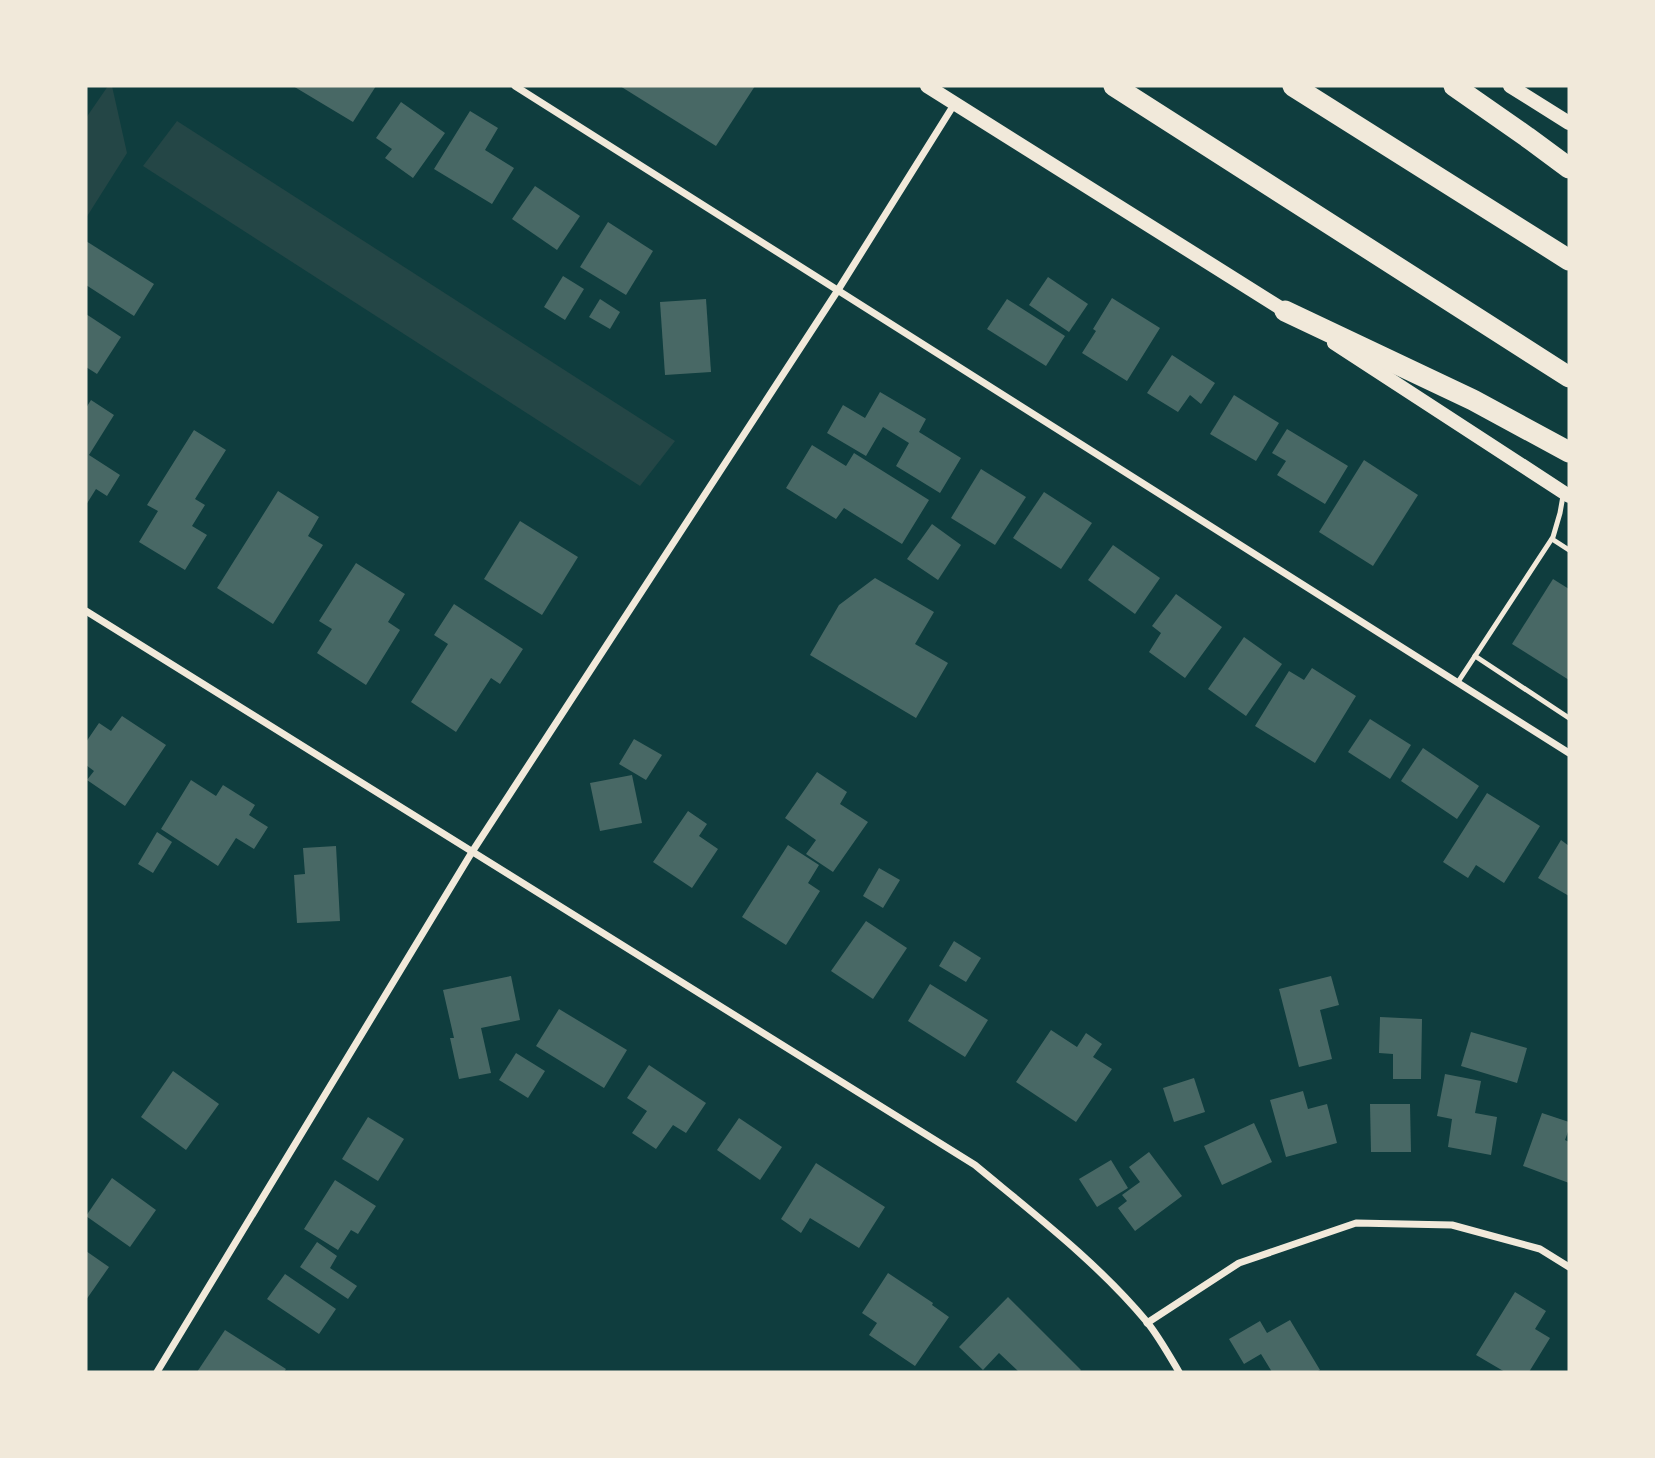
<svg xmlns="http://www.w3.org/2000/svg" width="1655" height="1458" font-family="'PT Sans Narrow',sans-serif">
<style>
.green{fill:#244646}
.building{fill:#486865}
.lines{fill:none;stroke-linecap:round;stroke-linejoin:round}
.service{stroke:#f1e9da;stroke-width:5}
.minor{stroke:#f1e9da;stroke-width:7}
.secondary{stroke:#f1e9da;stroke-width:14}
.motorway{stroke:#f1e9da;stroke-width:21}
</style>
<rect width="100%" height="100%" fill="#0f3d3e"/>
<g class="green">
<path d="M108 86H112L127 153 86 218V118Z"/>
<path d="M177 121 675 441 640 486 143 166Z"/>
</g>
<g class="building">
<path d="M293 86H376L353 122Z"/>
<path d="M620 86H755L716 146Z"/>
<path d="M401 102 445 133 413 178 385 158 392 149 376 138Z"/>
<path d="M470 111 498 128 485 150 514 168 492 204 434 169Z"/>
<path d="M535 186 580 216 557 250 512 219Z"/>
<path d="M608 222 653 251 626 295 580 267Z"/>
<path d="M86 241 154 284 134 316 86 285Z"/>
<path d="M563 276 584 289 565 320 544 307Z"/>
<path d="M1048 277 1088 304 1069 332 1029 305Z"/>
<path d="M1112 298 1160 328 1127 381 1082 353 1096 331 1093 329Z"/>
<path d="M600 299 620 312 610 329 589 317Z"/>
<path d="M706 299 711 372 665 375 660 302Z"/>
<path d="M1007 299 1065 336 1046 366 987 329Z"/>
<path d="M86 314 121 337 97 374 86 367Z"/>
<path d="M1172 355 1215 383 1201 404 1190 395 1178 412 1147 393Z"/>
<path d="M880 392 926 419 919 432 961 458 940 493 896 466 909 443 883 427 866 456 827 433 843 405 865 418Z"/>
<path d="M1234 395 1279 423 1256 461 1210 434Z"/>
<path d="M91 400 114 415 89 455 120 475 107 496 96 489 86 505V408Z"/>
<path d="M1287 429 1348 466 1325 504 1277 475 1286 461 1272 453Z"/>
<path d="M194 430 226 450 195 499 205 505 192 526 207 535 185 570 139 542 158 511 147 505Z"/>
<path d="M812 445 846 466 854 453 929 500 902 544 844 508 836 519 786 488Z"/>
<path d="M1364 460 1418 495 1373 566 1319 532Z"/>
<path d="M981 469 1026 497 995 545 951 518Z"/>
<path d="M278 491 319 517 308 536 323 545 273 624 217 588Z"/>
<path d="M1044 492 1092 523 1061 569 1013 538Z"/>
<path d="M520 521 578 557 542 615 484 579Z"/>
<path d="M932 524 961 545 938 580 907 559Z"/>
<path d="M1113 545 1160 578 1135 614 1088 580Z"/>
<path d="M356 563 405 594 388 622 400 630 366 685 317 653 332 629 319 621Z"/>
<path d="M875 578 934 612 915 644 948 663 916 718 810 655 839 605Z"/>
<path d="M1553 579 1569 589V680L1512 644Z"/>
<path d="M1176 594 1222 627 1185 678 1149 652 1161 633 1152 626Z"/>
<path d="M454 604 523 649 500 684 491 678 456 732 411 702 448 644 434 635Z"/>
<path d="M1244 637 1282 664 1246 716 1208 689Z"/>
<path d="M1312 668 1356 696 1315 763 1255 726 1289 671 1304 680Z"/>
<path d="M122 716 166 745 125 806 87 780 94 771 86 765V742L99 723 111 731Z"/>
<path d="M1370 719 1411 745 1390 779 1348 752Z"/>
<path d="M634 739 662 755 646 780 619 764Z"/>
<path d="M1423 748 1479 786 1457 819 1401 781Z"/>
<path d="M817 772 847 792 840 804 868 822 833 872 806 854 816 840 785 818Z"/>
<path d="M632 775 642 823 600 831 590 783Z"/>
<path d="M191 780 216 796 223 785 255 805 249 815 268 827 254 849 236 838 218 866 161 829Z"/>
<path d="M1487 793 1540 826 1504 883 1476 865 1468 878 1443 862Z"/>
<path d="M688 811 707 824 699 836 718 849 692 888 653 862Z"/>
<path d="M157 832 172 842 153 873 138 864Z"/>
<path d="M1561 840 1569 846V896L1538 878Z"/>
<path d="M788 845 819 865 808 883 820 891 786 945 742 917Z"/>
<path d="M336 846 340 921 297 923 294 875 305 874 303 848Z"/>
<path d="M879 868 900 880 883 908 863 896Z"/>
<path d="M866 921 907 948 873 999 831 971Z"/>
<path d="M954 941 981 958 966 982 939 966Z"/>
<path d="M511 976 520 1020 481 1028 491 1073 459 1079 450 1038H454L443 990Z"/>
<path d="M1331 976 1339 1005 1320 1010 1332 1059 1299 1067 1279 989Z"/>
<path d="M930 984 988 1020 965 1057 908 1021Z"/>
<path d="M559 1009 627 1050 604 1088 536 1046Z"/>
<path d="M1380 1017 1422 1019 1421 1079H1393V1054L1379 1053Z"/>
<path d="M1051 1030 1077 1047 1086 1033 1102 1044 1093 1057 1112 1069 1076 1122 1016 1082Z"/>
<path d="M1471 1032 1527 1048 1517 1083 1461 1066Z"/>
<path d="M516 1053 545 1071 528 1098 499 1080Z"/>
<path d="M649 1065 706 1103 686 1133 673 1125 656 1149 632 1133 647 1111 627 1098Z"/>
<path d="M173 1071 219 1104 186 1150 141 1117Z"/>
<path d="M1445 1074 1481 1081 1475 1113 1497 1117 1491 1155 1448 1147 1452 1119 1437 1116Z"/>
<path d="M1194 1078 1205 1112 1174 1122 1163 1088Z"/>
<path d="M1303 1091 1308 1109 1327 1104 1337 1143 1286 1157 1270 1100Z"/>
<path d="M1370 1104H1410L1411 1152H1371Z"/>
<path d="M1542 1113 1569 1122V1129L1565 1140 1569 1142V1183L1523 1166Z"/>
<path d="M368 1117 404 1139 378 1181 342 1159Z"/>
<path d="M739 1118 782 1147 760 1180 717 1150Z"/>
<path d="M1254 1123 1272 1162 1222 1185 1204 1146Z"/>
<path d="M1149 1152 1182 1196 1135 1231 1118 1208 1127 1201 1122 1195 1140 1182 1129 1167Z"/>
<path d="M1111 1160 1128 1188 1097 1207 1079 1179Z"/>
<path d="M816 1163 885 1207 859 1248 810 1218 801 1233 781 1219Z"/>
<path d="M112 1178 156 1210 130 1247 86 1216Z"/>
<path d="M335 1180 376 1206 358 1234 351 1230 338 1250 304 1229Z"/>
<path d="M317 1242 337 1256 330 1268 357 1286 348 1299 300 1267Z"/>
<path d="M86 1251 109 1267 86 1300Z"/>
<path d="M888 1273 933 1303 932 1305 949 1317 915 1366 869 1335 877 1323 862 1313Z"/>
<path d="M285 1274 336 1309 319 1334 267 1299Z"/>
<path d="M1515 1292 1546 1311 1535 1329 1550 1338 1529 1372H1505L1476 1355Z"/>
<path d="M1008 1297 1081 1370 1079 1372H1019L999 1353 983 1370 959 1347Z"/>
<path d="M1290 1320 1320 1370 1316 1372H1272L1261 1354 1244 1364 1229 1339 1260 1321 1267 1333Z"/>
<path d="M225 1330 286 1369 284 1372H197Z"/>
</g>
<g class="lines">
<g class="service">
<path d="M1552 539 1569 550"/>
<path d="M1475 656 1569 718"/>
<path d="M1458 682 1553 537 1560 513 1563 496"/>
</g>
<g class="minor">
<path d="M515 86 1569 753"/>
<path d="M86 611 975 1165C1034 1214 1098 1263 1147 1322 1159 1337 1169 1355 1179 1372"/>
<path d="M1147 1323 1239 1263 1356 1223 1452 1225 1540 1249 1569 1267"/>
<path d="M157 1372 472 852 838 290 955 103"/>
</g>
<g class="secondary">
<path d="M927 86 1290 314"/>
<path d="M1510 86 1569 123"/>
<path d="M1334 343 1569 496"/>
</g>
<g class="motorway">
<path d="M1114 86 1569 377"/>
<path d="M1293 86 1569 260"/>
<path d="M1454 86 1527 137 1569 168"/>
<path d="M1285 311 1473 400 1569 452"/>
</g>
</g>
<rect width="1655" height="1458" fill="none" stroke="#f1e9da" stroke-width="175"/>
</svg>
